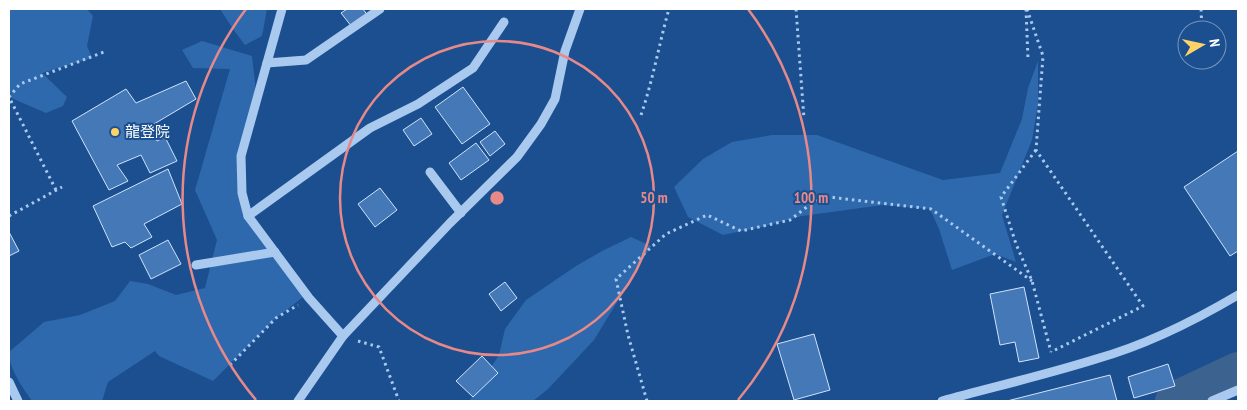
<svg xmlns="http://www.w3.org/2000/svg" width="1247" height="410" font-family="'PT Sans Narrow','Noto Sans JP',sans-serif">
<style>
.green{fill:#2e69ad}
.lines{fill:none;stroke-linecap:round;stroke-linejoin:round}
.river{stroke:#3c6290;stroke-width:38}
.building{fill:#4478b7;stroke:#cfe3fa}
.path{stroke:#a9c9ee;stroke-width:3;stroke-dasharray:2.5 4;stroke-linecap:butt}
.minor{stroke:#a9c9ee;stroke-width:9}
.ring{fill:none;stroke:#e88989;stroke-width:2.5}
.poi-dot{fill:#ffd166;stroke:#1b4f8f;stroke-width:2}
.labels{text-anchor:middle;stroke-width:4;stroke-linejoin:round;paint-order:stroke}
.poi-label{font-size:15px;fill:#fff;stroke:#1b4f8f;text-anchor:start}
.centre{fill:#e88989;stroke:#1b4f8f;stroke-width:2.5}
.ring-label{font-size:15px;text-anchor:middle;font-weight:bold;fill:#e88989;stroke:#1b4f8f;stroke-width:4;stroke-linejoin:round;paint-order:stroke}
</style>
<rect width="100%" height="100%" fill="#1b4f8f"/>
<g class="green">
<path d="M9 9H87L93 16 87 46 92 58 42 73 67 97 63 106 46 113 9 97Z"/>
<path d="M220 9H267L262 36 245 45 233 29Z"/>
<path d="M202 41 252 56 256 92 239 193 303 297 276 318 213 381 159 356 155 351 108 382 102 401H32C23 388 9 369 9 352L44 322 80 315 115 301 130 281 148 284 176 295 205 288 217 240 195 190 230 69 193 68 182 50Z"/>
<path d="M1038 61V104L1032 140 1002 215 1016 262 995 254 952 270 939 229 930 209 883 205 802 216 762 227 723 235 688 217 674 187 703 159 732 142 772 135H817L943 180 1000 173 1022 119 1028 88Z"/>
<path d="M631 237 651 246 594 340 548 389 533 401H469L499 355 505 329 526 300 576 266 602 251Z"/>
<path d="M1238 361V385L1235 388 1205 401H1154L1188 387Z"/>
</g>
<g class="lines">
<path class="river" d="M1174 401 1238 371"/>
</g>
<g class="building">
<path d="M347 9H363L368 16 352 27 341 13Z"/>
<path d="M186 81 196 99 149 127 157 141 165 137 177 161 150 173 141 155 117 165 128 181 109 190 72 121 126 89 136 103Z"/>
<path d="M463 87 490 124 462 144 435 107Z"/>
<path d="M421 118 432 134 414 146 403 130Z"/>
<path d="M495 131 505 144 490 156 480 142Z"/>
<path d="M476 143 489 160 461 180 449 163Z"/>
<path d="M1238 151V251L1230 256 1184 187Z"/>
<path d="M168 169 182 204 144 224 152 237 131 248 125 242 112 247 93 206Z"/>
<path d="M380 188 397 210 375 227 358 204Z"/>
<path d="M9 232 19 251 9 256Z"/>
<path d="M168 240 181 264 151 279 139 255Z"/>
<path d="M505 282 517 298 501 311 489 294Z"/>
<path d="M1024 287 1039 358 1019 362 1015 342 1000 345 990 294Z"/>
<path d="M814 334 830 390 794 400 777 344Z"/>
<path d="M482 356 498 373 473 397 456 381Z"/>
<path d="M1168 364 1175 386 1134 398 1128 377Z"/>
<path d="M1110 375 1117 401H1007Z"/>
</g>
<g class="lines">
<g class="path">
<path d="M796 9 804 119"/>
<path d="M1026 9 1028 59"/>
<path d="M1027 9 1043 56 1036 150 1143 306 1051 352"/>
<path d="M1201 9 1202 30"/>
<path d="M641 115C653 80 659 44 669 9"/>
<path d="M1036 150 1001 197 1016 244 1032 281 1051 352"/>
<path d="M56 190 9 97 20 84 104 52"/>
<path d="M9 216 62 187"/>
<path d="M358 341 379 347 399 401"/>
<path d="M230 365 276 318 298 305"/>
<path d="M647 401 628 335 616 279 666 234 707 215 741 231 790 220 821 196 931 209 1032 281"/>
</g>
<g class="minor">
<path d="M282 9 241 156 242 193 248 216 309 298 343 336"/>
<path d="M267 63 306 60 380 9"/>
<path d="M430 172 461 213"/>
<path d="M248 216 370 128 418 104 473 68 504 22"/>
<path d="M196 265 275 252"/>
<path d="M9 382 18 401"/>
<path d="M298 401 343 336 450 223 517 157 541 124 555 99 565 51 580 9"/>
<path d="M942 401C993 387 1045 375 1096 359 1146 345 1194 321 1238 295"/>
<path d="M1212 401 1238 390"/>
</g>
</g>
<g class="ring">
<circle cx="497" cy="198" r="157"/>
<path d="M256 400A314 314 0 0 1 246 9M748 9A314 314 0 0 1 738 400"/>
</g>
<circle class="poi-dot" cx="115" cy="132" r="5"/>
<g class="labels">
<g class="poi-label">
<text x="125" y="137">龍登院</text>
</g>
</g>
<circle cx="497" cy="198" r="8" class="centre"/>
<g class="ring-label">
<text x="654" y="203">50 m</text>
<text x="811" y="203">100 m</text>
</g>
<rect width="1247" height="410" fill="none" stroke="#ffffff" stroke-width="20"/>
<g transform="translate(1202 45) rotate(81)"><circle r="24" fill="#1b4f8f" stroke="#7695bc"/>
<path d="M0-4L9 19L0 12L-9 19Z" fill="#ffd166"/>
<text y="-8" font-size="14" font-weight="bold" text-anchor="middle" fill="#ffffff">N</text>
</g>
</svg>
